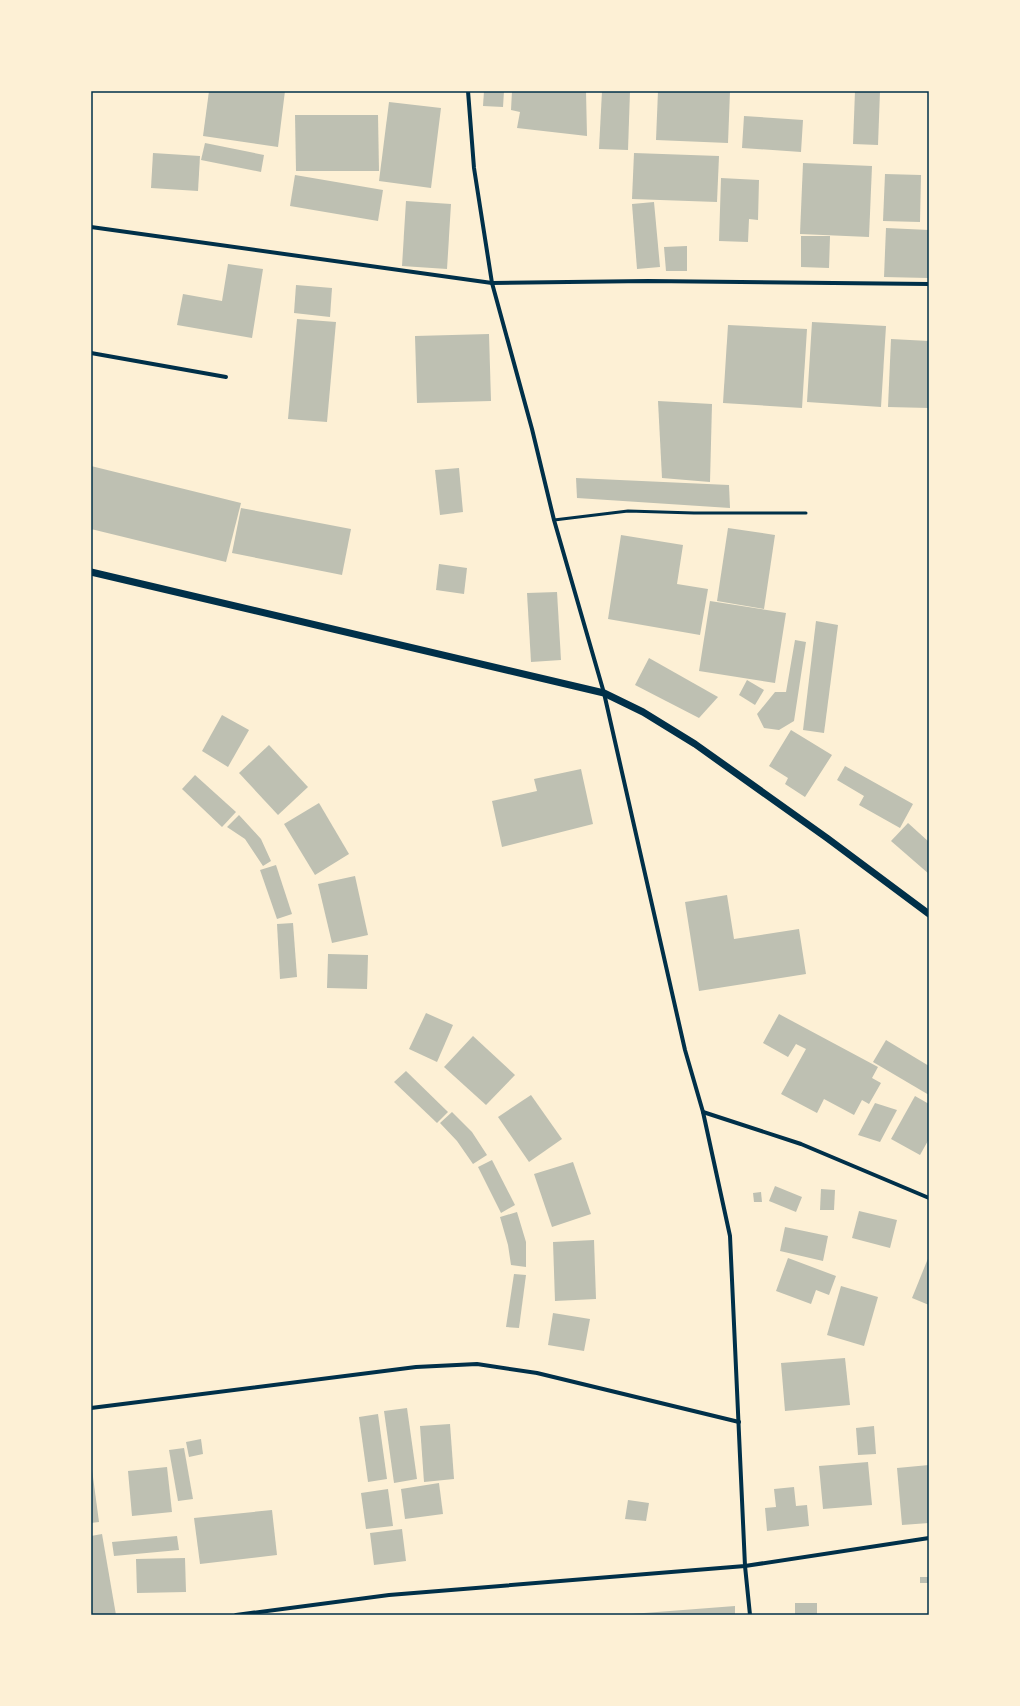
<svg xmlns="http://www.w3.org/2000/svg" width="1020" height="1706" font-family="Arial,sans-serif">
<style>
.building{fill:#bec0b2}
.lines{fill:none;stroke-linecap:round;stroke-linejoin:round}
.service{stroke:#003049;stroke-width:3}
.minor{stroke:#003049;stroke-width:4}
.tertiary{stroke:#003049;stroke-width:7}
.neatline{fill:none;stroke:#003049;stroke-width:1.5}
</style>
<rect width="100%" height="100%" fill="#fdf0d5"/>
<g class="building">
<path d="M209 91H285L278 147 203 136Z"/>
<path d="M484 91H504L503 107 483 106Z"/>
<path d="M512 91H586L587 136 517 128 520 112 511 110Z"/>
<path d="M602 91H630L628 150 599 149Z"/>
<path d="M658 91H730L728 143 656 140Z"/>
<path d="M855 91H880L878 145 853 144Z"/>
<path d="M389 102 441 108 431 188 379 181Z"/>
<path d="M295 115H378L379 171H296Z"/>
<path d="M744 116 803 120 801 152 742 148Z"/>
<path d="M205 143 264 155 261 172 201 160Z"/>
<path d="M153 153 200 156 198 191 151 188Z"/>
<path d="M634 153 719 156 717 202 632 199Z"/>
<path d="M803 163 872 166 869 237 800 234Z"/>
<path d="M885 174 921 175 920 222 883 221Z"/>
<path d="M295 175 383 190 378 221 290 206Z"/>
<path d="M721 178 759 180 758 220 749 219 748 242 719 241Z"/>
<path d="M406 201 451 204 447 269 402 266Z"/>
<path d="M654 202 660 267 637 269 632 204Z"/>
<path d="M886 228 929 230 928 278 884 277Z"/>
<path d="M801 236H830L829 268 801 267Z"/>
<path d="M687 246V271H666L664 247Z"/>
<path d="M228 264 263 269 252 338 177 325 183 294 222 301Z"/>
<path d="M296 285 332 288 330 317 294 313Z"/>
<path d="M297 319 336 322 327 422 288 419Z"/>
<path d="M812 322 886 326 881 407 807 402Z"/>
<path d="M728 325 807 329 802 408 723 403Z"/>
<path d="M489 334 491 401 417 403 415 336Z"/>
<path d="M891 339 929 341V408L888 407Z"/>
<path d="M658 401 712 404 710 482 662 478Z"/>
<path d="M91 466 241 503 226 562 91 529Z"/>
<path d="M459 468 463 512 440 515 435 470Z"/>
<path d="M576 478 729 485 730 508 577 498Z"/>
<path d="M241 508 351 529 342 575 232 553Z"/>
<path d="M728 528 775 535 764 609 717 601Z"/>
<path d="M621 535 683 545 677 584 708 589 700 635 608 619Z"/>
<path d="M439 564 467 568 464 594 436 590Z"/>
<path d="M557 592 561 660 531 662 527 593Z"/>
<path d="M710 601 786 613 775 683 699 671Z"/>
<path d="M816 621 838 625 824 733 803 730Z"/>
<path d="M795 640 806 642 794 721 779 730 764 728 757 714 775 692H786Z"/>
<path d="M649 658 718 697 699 718 635 685Z"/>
<path d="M747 680 764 690 755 705 739 695Z"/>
<path d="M222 715 249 730 228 767 202 751Z"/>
<path d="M791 730 832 755 805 797 785 784 788 778 769 766Z"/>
<path d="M269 745 308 787 278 815 239 773Z"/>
<path d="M845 766 913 804 900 828 859 805 864 796 837 780Z"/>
<path d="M581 769 593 824 502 847 492 801 537 791 534 779Z"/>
<path d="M195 775 236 812 222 827 182 789Z"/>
<path d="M319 803 349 854 315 875 284 824Z"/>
<path d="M239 815 261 839 271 861 263 866 245 839 227 827Z"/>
<path d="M908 823 929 842V874L891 841Z"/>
<path d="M276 865 292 914 277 919 260 870Z"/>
<path d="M355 876 368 935 332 943 318 884Z"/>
<path d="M727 895 734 939 799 929 806 974 699 991 685 902Z"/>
<path d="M293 923 297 977 280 979 277 924Z"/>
<path d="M328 954 368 955 367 989 327 988Z"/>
<path d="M426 1013 453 1025 437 1062 409 1049Z"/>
<path d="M779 1014 878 1067 872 1078 881 1083 869 1104 862 1100 854 1115 824 1099 817 1113 781 1094 806 1049 796 1044 788 1057 763 1043Z"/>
<path d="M473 1036 515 1075 486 1105 444 1067Z"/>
<path d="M886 1040 929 1066V1095L873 1062Z"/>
<path d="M406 1071 448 1112 437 1123 394 1082Z"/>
<path d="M531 1095 562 1139 529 1162 498 1117Z"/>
<path d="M915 1096 929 1104V1139L920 1155 891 1139Z"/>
<path d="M875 1103 897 1110 880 1142 858 1135Z"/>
<path d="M452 1112 472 1132 487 1155 473 1164 457 1141 440 1123Z"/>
<path d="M492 1160 515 1205 501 1213 478 1167Z"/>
<path d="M573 1162 591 1214 552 1227 534 1174Z"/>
<path d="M775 1186 802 1197 796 1212 769 1201Z"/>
<path d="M821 1189 835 1190 834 1210H820Z"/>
<path d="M761 1192 762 1202H754L753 1193Z"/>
<path d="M859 1211 897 1220 890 1248 852 1238Z"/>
<path d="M517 1212 526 1242V1267L511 1265 508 1245 500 1217Z"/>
<path d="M785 1227 828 1236 823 1261 780 1251Z"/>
<path d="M594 1240 596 1299 555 1301 553 1242Z"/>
<path d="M929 1256V1305L912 1298Z"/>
<path d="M788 1258 836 1276 829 1295 816 1290 811 1304 776 1291Z"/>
<path d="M514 1274 526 1275 519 1328 506 1327Z"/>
<path d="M841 1286 878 1297 864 1346 827 1335Z"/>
<path d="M553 1313 590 1319 584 1351 548 1345Z"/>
<path d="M845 1358 850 1405 785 1411 781 1363Z"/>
<path d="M407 1408 417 1479 394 1483 384 1411Z"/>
<path d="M378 1414 387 1479 368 1482 359 1417Z"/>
<path d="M450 1424 454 1479 424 1482 420 1426Z"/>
<path d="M874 1426 876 1454 858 1455 856 1428Z"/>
<path d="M201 1439 203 1454 189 1457 186 1442Z"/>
<path d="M184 1448 193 1499 178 1501 169 1450Z"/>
<path d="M91 1462 99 1522 91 1523Z"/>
<path d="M868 1462 872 1505 823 1509 819 1466Z"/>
<path d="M929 1465V1523L902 1525 897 1468Z"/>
<path d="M167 1467 172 1512 132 1516 128 1471Z"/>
<path d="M439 1483 443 1514 405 1519 401 1489Z"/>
<path d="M794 1487 796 1506 807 1505 809 1526 767 1531 765 1508 776 1507 774 1489Z"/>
<path d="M388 1489 393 1526 366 1529 361 1493Z"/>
<path d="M628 1500 649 1503 646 1521 625 1519Z"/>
<path d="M272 1510 277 1555 200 1564 194 1518Z"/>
<path d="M402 1529 406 1561 374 1565 370 1533Z"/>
<path d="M102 1534 116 1615H91V1536Z"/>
<path d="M177 1536 179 1550 114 1556 112 1542Z"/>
<path d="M185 1558 186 1592 137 1593 136 1559Z"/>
<rect x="920" y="1577" width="8" height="6"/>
<rect x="795" y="1603" width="22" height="12"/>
<path d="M735 1606V1615H631V1614Z"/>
</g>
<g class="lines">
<path class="service" d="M554 520 628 511 694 513H806"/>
<g class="minor">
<path d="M468 91 474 168 492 283 532 429 554 520 604 693 685 1050 703 1112 730 1236 745 1566 750 1615"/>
<path d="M91 227 492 283 648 281 929 284"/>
<path d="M91 353 226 377"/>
<path d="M703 1112 801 1144 929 1198"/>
<path d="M91 1408 416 1367 477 1364 537 1373 739 1422"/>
<path d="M236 1615 389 1595 745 1566 929 1538"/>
</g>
<path class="tertiary" d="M91 572 604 693 643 712 695 744 827 838 929 914"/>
</g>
<rect width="1020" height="1706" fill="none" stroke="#fdf0d5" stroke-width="184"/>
<rect x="92" y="92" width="836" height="1522" class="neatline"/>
</svg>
